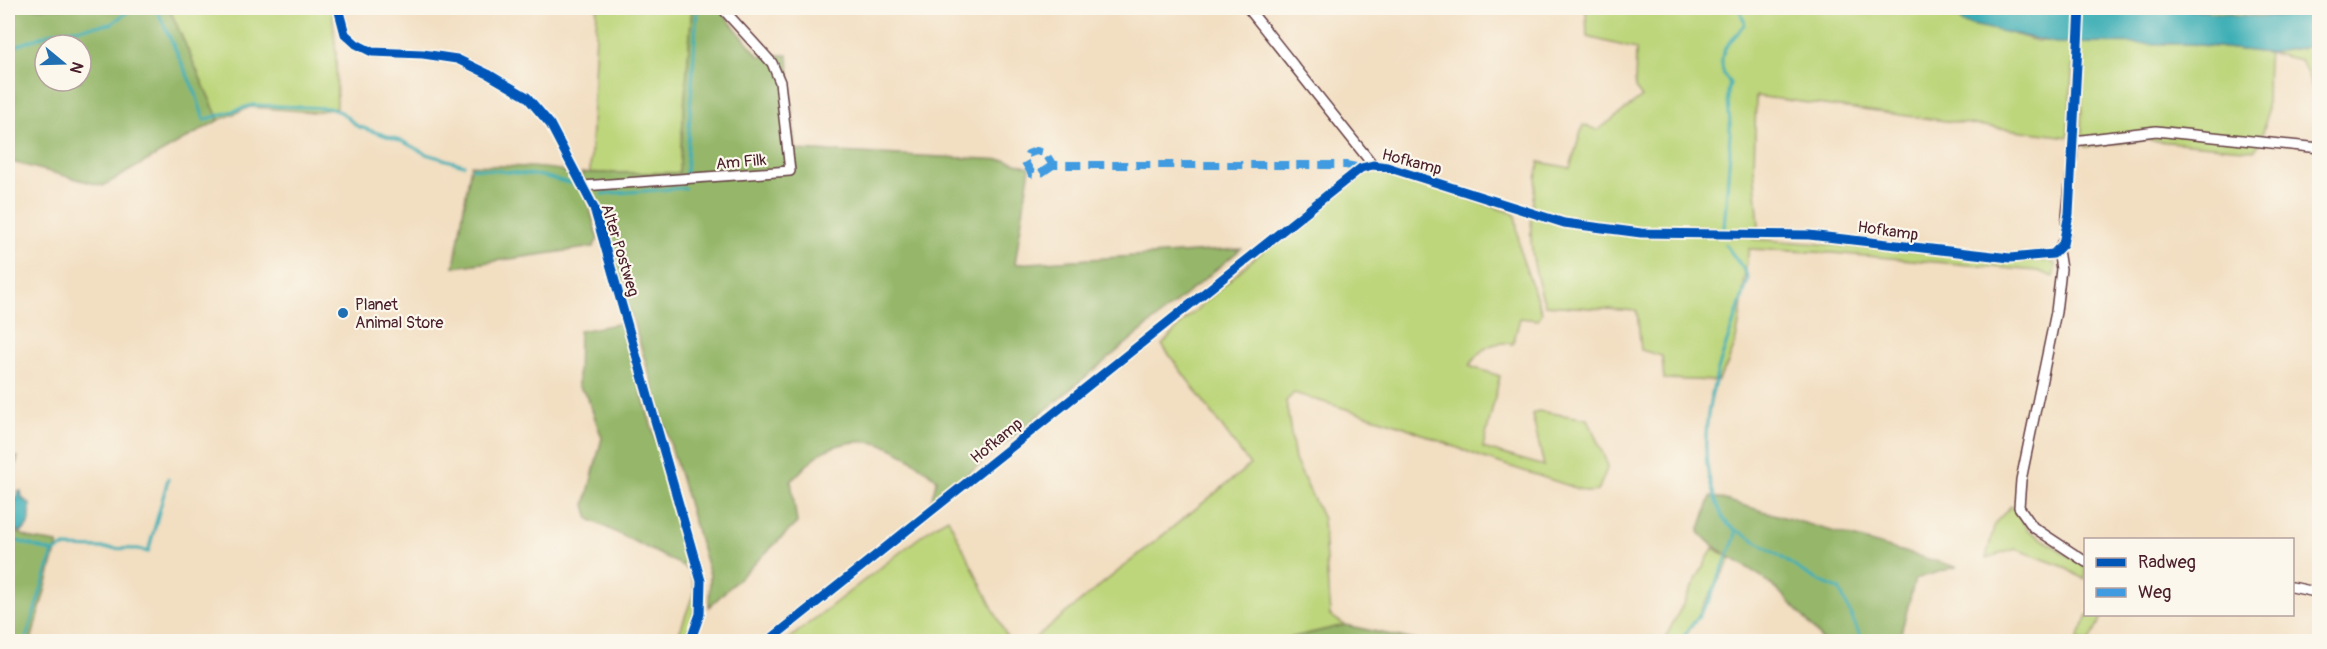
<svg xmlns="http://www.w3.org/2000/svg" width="2327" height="649" font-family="Pangolin,sans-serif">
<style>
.green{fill:#bdd67b;stroke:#847a53;stroke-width:1.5}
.forest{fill:#96b76b;stroke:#706b4b;stroke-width:1.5;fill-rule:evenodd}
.water{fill:#3eafb6;stroke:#446770;stroke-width:1.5}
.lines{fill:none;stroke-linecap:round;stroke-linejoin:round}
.stream{stroke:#3eafb6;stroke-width:3}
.minor-casing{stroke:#633c42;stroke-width:12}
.minor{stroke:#fff;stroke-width:9}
.quiet{stroke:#409be1;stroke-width:8;stroke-dasharray:15 8;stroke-linecap:butt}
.cycleway-casing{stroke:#fbf7ec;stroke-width:13}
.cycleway{stroke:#0057b8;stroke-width:9}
.poi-dot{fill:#1f6fb2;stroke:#fbf7ec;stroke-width:2}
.labels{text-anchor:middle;stroke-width:4.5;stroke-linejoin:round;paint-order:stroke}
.street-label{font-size:16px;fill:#4a1f2b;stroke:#fbf7ec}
.poi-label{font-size:16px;fill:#4a1f2b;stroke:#fbf7ec;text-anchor:start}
</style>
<rect width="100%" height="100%" fill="#fbf7ec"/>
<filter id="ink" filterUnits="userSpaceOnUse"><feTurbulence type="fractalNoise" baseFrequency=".0167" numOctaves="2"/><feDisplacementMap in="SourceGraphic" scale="12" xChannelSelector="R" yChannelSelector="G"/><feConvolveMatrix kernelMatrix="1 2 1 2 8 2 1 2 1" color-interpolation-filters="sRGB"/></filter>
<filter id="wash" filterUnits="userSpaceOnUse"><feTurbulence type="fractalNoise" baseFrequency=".008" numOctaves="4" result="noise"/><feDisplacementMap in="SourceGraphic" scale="24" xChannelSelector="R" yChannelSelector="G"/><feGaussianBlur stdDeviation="1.35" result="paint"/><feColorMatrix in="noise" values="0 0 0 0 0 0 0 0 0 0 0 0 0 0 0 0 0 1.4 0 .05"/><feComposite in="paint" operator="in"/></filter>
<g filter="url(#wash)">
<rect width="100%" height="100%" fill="#f2dec1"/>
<g class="green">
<path d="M169 8H332L336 54 337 108 315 112 250 107 219 120Z"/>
<path d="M597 8H692L679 173H590Z"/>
<path d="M1586 8H1923L2037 41 2192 44 2268 53 2319 45V56L2316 59 2319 103 2301 60 2269 53C2264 85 2274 121 2255 150L2146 140 2085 147 2081 125 2084 65 2073 59 2068 137 1756 96 1754 167 1759 226 1753 239 2050 261 2055 264 2054 277 2038 271 1832 253 1749 249C1740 292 1745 345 1717 381L1664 379 1662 356 1641 350 1637 311 1545 305C1526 248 1528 220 1539 162L1570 168 1583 125 1598 130 1642 97 1635 88 1636 49 1587 37Z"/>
<path d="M2170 8H2319L2320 9C2283 24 2210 12 2170 8Z"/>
<path d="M1371 170 1387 171 1515 214 1521 255 1542 313 1538 320 1520 318 1513 344C1493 340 1480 349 1469 366L1500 376 1483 448 1544 466 1532 414 1538 411 1588 419 1608 466 1598 491 1588 492 1481 457 1402 426 1294 393 1286 401 1295 460 1323 519 1330 615 1345 625 1277 641 1030 642 1250 465 1162 345 1186 319 1252 260 1360 173Z"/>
<path d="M2011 506 2028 530 2085 566V580L2062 566 2016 549 1986 558 1995 523Z"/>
<path d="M948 518 1009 641H786L934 526Z"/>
<path d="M1713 548 1731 559 1683 641 1663 642Z"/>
<path d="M693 567C700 595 696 615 684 641L676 642 695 589 689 569Z"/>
<path d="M2088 615H2103L2090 641H2077Z"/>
</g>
<g class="forest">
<path d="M8 8H169L219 120 103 186 8 161ZM45 45H81V81H45Z"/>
<path d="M692 8H718L759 56 788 55 795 150 1006 160 1030 167 1015 264 1241 249 930 505 937 479C901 451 874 429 826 450 814 455 801 472 791 481L797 523 709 607 710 575 600 211 581 173H679Z"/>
<path d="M471 165C487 166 554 166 563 171 586 182 592 217 598 239L593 247 454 267Z"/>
<path d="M621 323 693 567 689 569 589 519 585 505 602 438 587 396 578 386 579 331Z"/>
<path d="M8 454 18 457 8 498Z"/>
<path d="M1711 496 1956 567 1915 579 1899 641H1823C1806 619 1785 595 1763 578 1741 562 1717 553 1699 532Z"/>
<path d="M8 529 33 539 58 543 31 641H8Z"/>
<path d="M1345 625 1419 641H1277Z"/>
</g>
<g class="water">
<path d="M1923 8C2005 7 2088 3 2170 8 2212 10 2280 26 2319 9V45L2268 53 2192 44 2056 43 1963 23 1959 18Z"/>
<path d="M21 491 22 498 30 504C31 514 30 527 21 532L8 527V518L18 492Z"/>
</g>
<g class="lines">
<g class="stream">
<path d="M156 8 196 94 204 120 253 105 328 108 341 112 357 126 402 141 426 154 464 165"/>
<path d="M8 49 54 32 111 24 133 8"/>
<path d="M473 168 542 176 577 185"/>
<path d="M686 175 697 8"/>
<path d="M602 194 685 188"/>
<path d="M1724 228 1730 150C1728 141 1731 135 1730 126 1730 111 1725 98 1730 83 1724 77 1723 73 1722 65 1720 44 1736 39 1745 23L1739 8"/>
<path d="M8 456V472"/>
<path d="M1736 530C1774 548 1798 575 1839 589L1863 642"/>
<path d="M8 538 53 552 25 642"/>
<path d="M53 552 63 547 138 549 148 552 168 479"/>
<path d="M1634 642 1650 638 1673 642"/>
<path d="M1675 642 1682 639 1709 601 1735 538 1736 530C1723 523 1721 514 1716 501 1687 428 1726 350 1748 280L1745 271 1725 244"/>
</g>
</g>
</g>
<g filter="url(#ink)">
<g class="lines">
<defs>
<g id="minor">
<path d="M338 8 345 34 356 44 372 52 423 54 457 59 488 74 527 97 550 124 594 208 701 581 700 614 690 642"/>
<path d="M1248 8 1373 165"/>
<path d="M583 186 790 171 780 82 772 63 722 8"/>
<path d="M2058 250 2061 269 2056 312 2021 480 2019 507 2033 527 2086 562"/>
<path d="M2292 587 2320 593"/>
<path d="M767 642 1361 168 1373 165 1387 167 1564 223 1641 233 1809 235 2010 258 2053 254 2058 250 2065 237 2074 141 2156 131 2320 148"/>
</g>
</defs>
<use href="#minor" class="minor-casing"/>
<use href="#minor" class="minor"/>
<path class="quiet" d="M1053 165 1038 175 1032 174 1025 162 1028 154 1036 151 1045 153 1053 165H1346L1361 168"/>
<defs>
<g id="cycleway">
<path d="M338 8 345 34 356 44 372 52 423 54 457 59 488 74 527 97 550 124 594 208 701 581 700 614 690 642"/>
<path d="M767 642 1361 168 1373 165 1387 167 1564 223 1641 233 1809 235 2010 258 2053 254 2063 244 2069 214 2080 8"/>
</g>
</defs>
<use href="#cycleway" class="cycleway-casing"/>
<use href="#cycleway" class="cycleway"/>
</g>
</g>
<circle class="poi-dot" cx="343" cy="313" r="6"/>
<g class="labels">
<g class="street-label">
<text transform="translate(741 161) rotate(-5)" y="6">Am Filk</text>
<text transform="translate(1412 161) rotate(15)" y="6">Hofkamp</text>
<text transform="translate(1888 230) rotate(8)" y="6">Hofkamp</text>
<text transform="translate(621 250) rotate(73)" y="6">Alter Postweg</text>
<text transform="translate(996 440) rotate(-39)" y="6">Hofkamp</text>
</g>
<g class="poi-label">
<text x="355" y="310">Planet<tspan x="355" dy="18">Animal Store</tspan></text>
</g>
</g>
<rect width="2327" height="649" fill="none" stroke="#fbf7ec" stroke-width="30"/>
<rect x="2084" y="538" width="210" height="78" fill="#fbf7ec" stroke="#b4a19f" stroke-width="1.5"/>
<rect x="2096" y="558" width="30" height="9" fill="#0057b8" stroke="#b4a19f" stroke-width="1.5"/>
<text x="2138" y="568" font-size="18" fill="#4a1f2b">Radweg</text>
<rect x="2096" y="588" width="30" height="9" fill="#409be1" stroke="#b4a19f" stroke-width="1.5"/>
<text x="2138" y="598" font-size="18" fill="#4a1f2b">Weg</text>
<g transform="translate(63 63) rotate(109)"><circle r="28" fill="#fbf7ec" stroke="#b4a19f" stroke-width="1.5"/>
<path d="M0-4.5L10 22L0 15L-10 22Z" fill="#1f6fb2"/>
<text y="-9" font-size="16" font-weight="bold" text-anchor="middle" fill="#4a1f2b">N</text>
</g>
</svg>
